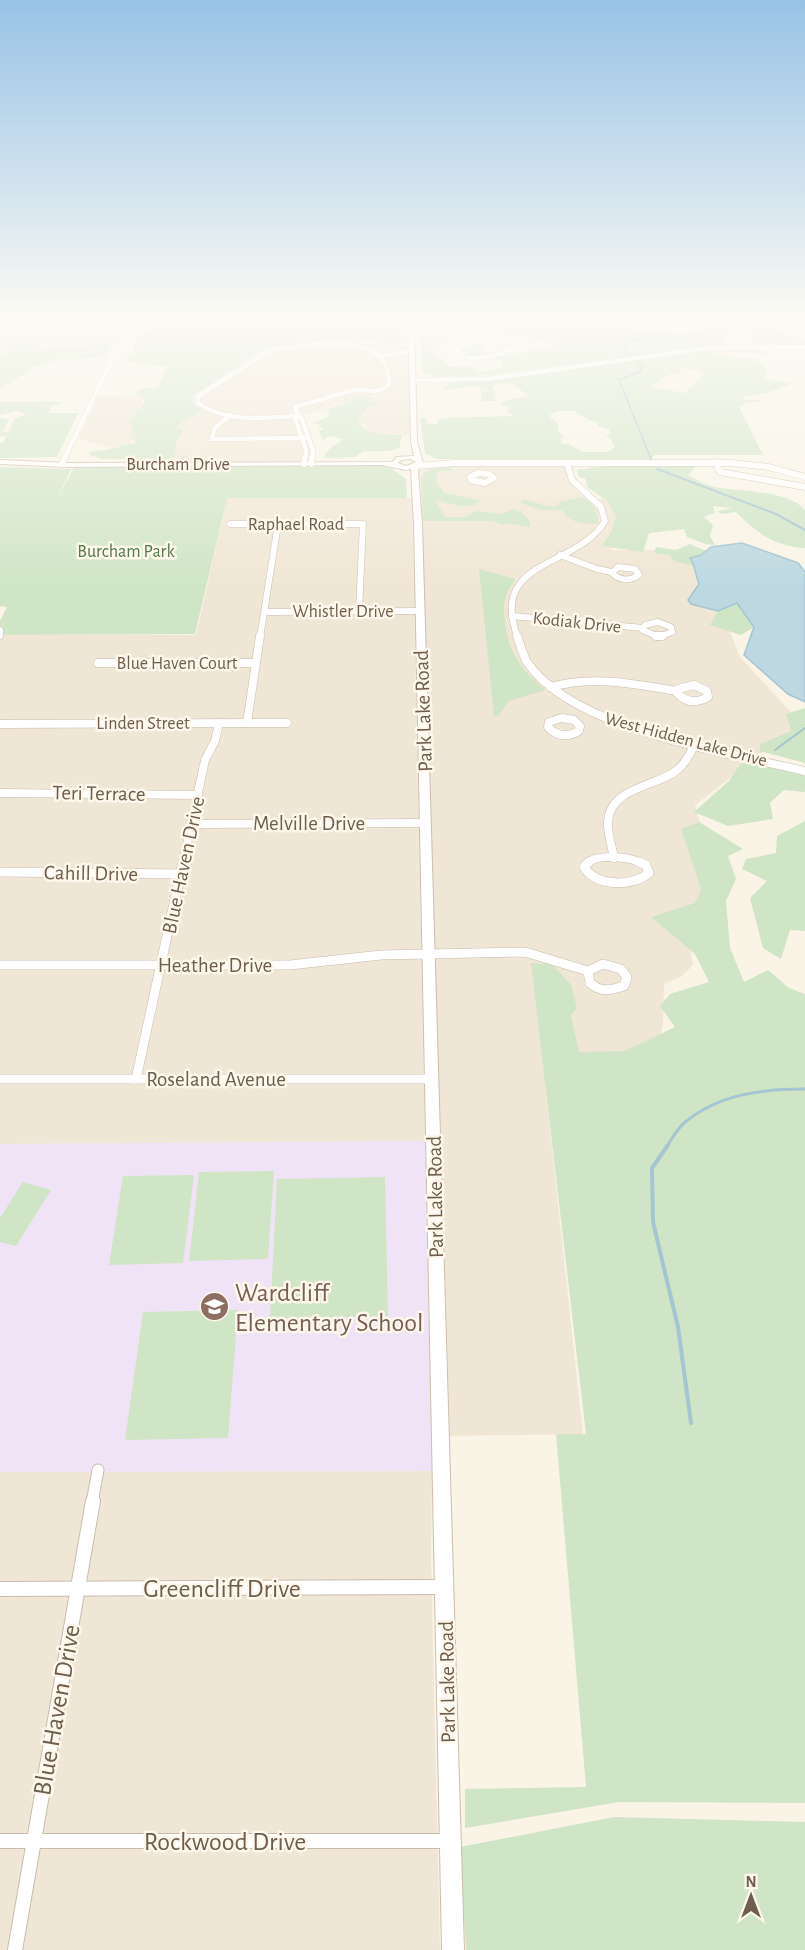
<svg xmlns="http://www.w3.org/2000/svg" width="805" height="1950" font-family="'Alegreya Sans',sans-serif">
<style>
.residential{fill:#f0e6d5}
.education{fill:#f0e3f5}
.green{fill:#d0e5c6;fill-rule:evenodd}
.water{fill:#bdd8e0;stroke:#a4c5d1;stroke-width:1.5}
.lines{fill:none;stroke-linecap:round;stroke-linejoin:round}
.stream-far3{stroke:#a4c5d1;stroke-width:1.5}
.stream-far2{stroke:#a4c5d1;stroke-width:2}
.stream-far1{stroke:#a4c5d1;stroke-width:3}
.stream{stroke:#a4c5d1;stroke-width:4}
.street-far5-casing{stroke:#c9bcad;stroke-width:5}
.street-far4-casing{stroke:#c9bcad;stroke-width:7}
.street-far3-casing{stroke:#c9bcad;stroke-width:9}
.street-far2-casing{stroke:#c9bcad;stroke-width:10}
.street-far1-casing{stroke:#c9bcad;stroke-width:13}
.street-casing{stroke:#c9bcad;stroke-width:16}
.secondary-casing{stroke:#ccbdac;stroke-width:2}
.street-far5{stroke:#fff;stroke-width:4.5}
.street-far4{stroke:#fff;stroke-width:6}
.street-far3{stroke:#fff;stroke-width:8}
.street-far2{stroke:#fff;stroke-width:9}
.street-far1{stroke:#fff;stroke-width:11}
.street{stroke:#fff;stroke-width:14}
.secondary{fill:#fff;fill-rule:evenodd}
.labels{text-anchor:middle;stroke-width:5;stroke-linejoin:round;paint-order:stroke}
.far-street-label{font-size:18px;fill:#6f5d4e;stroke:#fdf8eb}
.far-park-label{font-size:18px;fill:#54794b;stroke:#fdf8eb}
.street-label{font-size:21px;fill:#6f5d4e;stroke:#fdf8eb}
.near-education-label{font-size:26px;fill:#785e54;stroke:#fdf8eb;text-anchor:start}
.near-street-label{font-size:26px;fill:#6f5d4e;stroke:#fdf8eb}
</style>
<rect width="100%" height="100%" fill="#f9f4e6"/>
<g class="residential">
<path d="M0 316H141L134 332H121L113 349 28 348 0 363Z"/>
<path d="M329 343 409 345 411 435 364 434 366 425 358 424 362 404H372L373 397H359L304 415 316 449 314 462H172L179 425 201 412 202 409 195 403V396L200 393 266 349Z"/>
<path d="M145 395 130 433 142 436 117 449 78 439 98 396Z"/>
<path d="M572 464 574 474 580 484 598 499H603L618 509V544L610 550H698L740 657 801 723 695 805 726 915 652 916 690 949 693 965 682 976 664 984 663 1023 657 1052 545 1084 583 1434 450 1436 421 487 416 473 419 469 431 465Z"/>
<path d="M227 498H412L425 1141 0 1144V635H196Z"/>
<path d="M432 1471 431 1558 440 1950H0V1472Z"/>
</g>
<path class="education" d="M425 1141 432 1471 0 1472V1144Z"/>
<g class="green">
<path d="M142 316H210L148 326 136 331Z"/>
<path d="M242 316H404V330L392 331 405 335V344H385L373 340 341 341 336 339 265 348 193 396V403L201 409 200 412 178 425 177 428 183 431 178 437 173 458 170 459H103L89 455V452C96 450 103 451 110 449 119 448 126 443 135 443V438L132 437 136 435 130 433 133 426 129 423 137 410 141 408 145 399 136 394 140 389 158 388 167 366 124 362 134 350 136 335 164 328Z"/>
<path d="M417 316H489L478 325 465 328 451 320 438 321 432 329 419 328Z"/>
<path d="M566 316C577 316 584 320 596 320L606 329 689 333 696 331 686 328 697 325 687 320 647 316H732L805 340V345L750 344 753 336 745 328 733 326 724 345 480 376 438 378 422 372 421 339 429 336 446 335 448 338 431 343 435 353 449 367 468 366 479 372 504 368 499 359 468 355 461 349 481 345 484 351 510 357C525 347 544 354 557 344L530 339V335L485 333 500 322 505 329H552Z"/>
<path d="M22 342H28L38 349 81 348 98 344 112 345 107 355 93 358 55 360 34 367 0 389V363L2 362 0 356H7L11 346Z"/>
<path d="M713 348 766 349 764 351 769 354 713 351 712 355 755 358 758 362 764 365 767 372 763 379 791 383C783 390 754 396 744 397L743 400H761V402H747L739 407 763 455H654L651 459H437L425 453 420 418H426L427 424H438V420L445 418 512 416 513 414 507 412 511 407 501 405 503 401 529 396 511 383 495 385 492 390 495 391 496 401H482L481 391 491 390H481L479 386 443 390 448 386 446 383 509 378ZM681 367 699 371 703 375 685 393 651 387 670 374 680 373ZM559 411H574L589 420 599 423 597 426 608 429 611 433 606 436 610 438 615 447 608 452H583L568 444H562L560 439 564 438 558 430V424L550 417 551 414Z"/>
<path d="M359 397H372V401L378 402 379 404 366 407V411L359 417 358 425H362L361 427C374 435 387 435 402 435L399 448 388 451H364L355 457 324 458C325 449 338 443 344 439L329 436 323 440 319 432 324 428H317L321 425 313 423 328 417 329 412 326 410Z"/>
<path d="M55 401 63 404 51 406 49 413H78L57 457 0 458V443H3L6 436 0 437V418L9 419 3 431 8 432 15 419 27 414 16 411 0 415V402Z"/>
<path d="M382 466 392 469 406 479 407 498H227L195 634 0 635V621L7 607 0 606V467L71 469 57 500 74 467Z"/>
<path d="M604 466H697L688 475C698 481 707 486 719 488 742 491 789 491 805 510V548C774 546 758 534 736 512L721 514 718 511 732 508 713 506 715 513 704 517 713 525 710 536 715 545 705 544 687 537 684 529 649 533 643 552 602 546 612 530 616 517 607 501 587 487 586 479 579 477 577 470Z"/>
<path d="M452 467V471H438L436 481 444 493 482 501C464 511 453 503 435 500L445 517H465L476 511 503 514 512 509 521 512 530 521V527L507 523 501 525 493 521H423L421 476 432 468Z"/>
<path d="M584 497C594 505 598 511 598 523 585 525 569 523 562 510H541L520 503 524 500C536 501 546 508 558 506L559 502Z"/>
<path d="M690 544 706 551 701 555 696 566 676 562 669 555 654 553 656 547 676 550Z"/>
<path d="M479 569 516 579C503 595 503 604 505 623 508 653 523 671 545 690L509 701 498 716H494Z"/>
<path d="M737 603 754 627 741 635 710 625 718 611Z"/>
<path d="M805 708V763L760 751V744L791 731 786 714Z"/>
<path d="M743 760 805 776V792L784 790 770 803 773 819 728 826 694 812 729 781Z"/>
<path d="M805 821V931L790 930 781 959 763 948 750 898 767 881 742 869 746 859 776 853 777 836Z"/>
<path d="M699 822 743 849 728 856 736 879 726 901 730 948 744 982 768 970 789 988 805 994V1803L619 1802 465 1828V1789L586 1787 556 1434H586L531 963 552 964 571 985 577 1008 571 1015 579 1052 625 1051 675 1027 660 1006 670 994 709 982 695 954 651 917 695 903 701 889 681 829Z"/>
<path d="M274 1171 268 1259 189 1261 199 1172Z"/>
<path d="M194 1175 183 1263 109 1265 123 1176Z"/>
<path d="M385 1177 388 1316 270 1319 277 1179Z"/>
<path d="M23 1182 51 1190 16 1246 0 1242V1218Z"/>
<path d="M238 1310 228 1438 125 1440 143 1312Z"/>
<path d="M614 1817 805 1822V1950H466L460 1847Z"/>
</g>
<path class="water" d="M742 543 798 563 805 572V702L788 694 744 655 754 627 737 603 718 611 691 604 688 600 699 584C695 575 696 567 690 558L701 555 711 547Z"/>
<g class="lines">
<g class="stream-far3">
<path d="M631 356 623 344 628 340 674 339 711 332 718 321 714 316"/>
<path d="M635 360 641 366V371L619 380 651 459"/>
</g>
<g class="stream-far2">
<path d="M650 457 651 460"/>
<path d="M657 469 776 514 805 530"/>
<path d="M775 750 805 728"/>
</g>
<path class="stream-far1" d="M667 1146C672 1139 677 1129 684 1123 719 1094 761 1089 805 1089"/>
<path class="stream" d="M668 1145 652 1168 653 1222 678 1327 691 1423"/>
<defs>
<g id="street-far5">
<path d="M512 316 536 320 544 316"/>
<path d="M604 316 610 320 620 319 616 316"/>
<path d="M639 316 651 324"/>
<path d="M459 321 457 332 471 342"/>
<path d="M669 323 672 325 651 324Z"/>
<path d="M0 332 121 331 125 332 123 335"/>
<path d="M412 332 480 331 501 316"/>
<path d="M471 342H526C506 354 486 361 463 357L457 350 459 346Z"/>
<path d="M320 344C354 345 389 342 389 385L378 391 354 390 295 407 298 416C266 418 225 423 198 403V396L271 350Z"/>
<path d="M382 356 413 351"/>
<path d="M414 380 488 379 707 348 805 347"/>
<path d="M230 415 215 428 212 439 309 438"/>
<path d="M64 459 112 360"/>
<path d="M305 459 306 450 295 418 298 416 301 417 313 450 312 459"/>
</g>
<g id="street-far4">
<path d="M715 462 720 472 805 487"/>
<path d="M62 464 65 457"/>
<path d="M304 464 305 457"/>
<path d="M311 464 312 457"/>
<path d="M417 466 454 463H732L769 467 805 477"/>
<path d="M478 473 489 474 494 478 485 483 471 480 470 477Z"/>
<path d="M230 524H363L359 611"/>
<path d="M560 555 597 569 612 572"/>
<path d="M618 567 635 569 639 575C630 581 620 581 612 573Z"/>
<path d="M265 612 420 611"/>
<path d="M512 616 643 628"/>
<path d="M658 622 671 627 672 632 658 637 643 630 645 625Z"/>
<path d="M0 630V636"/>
<path d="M260 638 278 524"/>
<path d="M518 638C487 558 577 569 605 521L601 507 572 480 567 463"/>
</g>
<g id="street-far3">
<path d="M517 636C520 644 523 655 527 662 572 730 730 753 805 771"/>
<path d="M656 636H662"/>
<path d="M98 663H256"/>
<path d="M694 685 707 691 708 697C697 703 686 703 677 693L678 689Z"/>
<path d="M550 687C593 675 634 684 677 691"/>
<path d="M562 718 574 720 580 726 579 731C568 737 557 737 548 727L549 722Z"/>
<path d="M247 723 260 636"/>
<path d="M0 724 287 723"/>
<path d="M0 793 198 795"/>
<path d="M192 824 426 823"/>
<path d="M614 858C612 846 607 833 608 821 611 787 655 787 676 771 685 764 690 754 695 744"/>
<path d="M183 863 205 760 215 741 219 723"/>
<path d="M587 863C599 853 629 857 642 863"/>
</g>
<g id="street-far2">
<path d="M589 862 584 867C596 887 632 887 649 873L646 865 639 862"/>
<path d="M0 872 181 874"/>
<path d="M603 964 621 969 627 977 624 986C611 990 601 993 590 983L588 971Z"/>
<path d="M0 965H290L381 955 525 952 588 971"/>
<path d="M0 1079H432"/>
<path d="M136 1079 183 862"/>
</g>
<path id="street-far1" d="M92 1503 98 1470"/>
<g id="street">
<path d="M0 1589 444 1587"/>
<path d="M0 1841H450"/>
<path d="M15 1950 93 1501"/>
</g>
<path id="secondary" d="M408 316H414L417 442 423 463 418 466V472L422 524 464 1950H442L414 524 411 469 406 470 382 465 69 467 0 464V460L69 463 392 462 397 457 414 456 411 442ZM410 459 416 462 406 466 398 463 401 460Z"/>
</defs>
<use href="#street-far5" class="street-far5-casing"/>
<use href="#street-far4" class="street-far4-casing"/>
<use href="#street-far3" class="street-far3-casing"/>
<use href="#street-far2" class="street-far2-casing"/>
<use href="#street-far1" class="street-far1-casing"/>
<use href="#street" class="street-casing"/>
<use href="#secondary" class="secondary-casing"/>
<use href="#street-far5" class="street-far5"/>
<use href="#street-far4" class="street-far4"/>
<use href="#street-far3" class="street-far3"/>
<use href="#street-far2" class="street-far2"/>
<use href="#street-far1" class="street-far1"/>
<use href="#street" class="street"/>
<use href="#secondary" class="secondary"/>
</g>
<linearGradient id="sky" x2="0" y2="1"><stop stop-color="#97c2e5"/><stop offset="0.54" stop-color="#fcfaf4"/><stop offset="1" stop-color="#fcfaf4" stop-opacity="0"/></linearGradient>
<rect width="805" height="589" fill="url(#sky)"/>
<defs>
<symbol id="school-disc" viewBox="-11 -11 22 22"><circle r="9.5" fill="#8d6e63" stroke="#fdf8eb"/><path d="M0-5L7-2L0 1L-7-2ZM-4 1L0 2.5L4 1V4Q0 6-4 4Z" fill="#fff"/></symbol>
</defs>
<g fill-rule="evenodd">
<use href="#school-disc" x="198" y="1290" width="33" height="33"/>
</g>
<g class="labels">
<g class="far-street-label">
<text x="178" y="470">Burcham Drive</text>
<text x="296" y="530">Raphael Road</text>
<text x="343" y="617">Whistler Drive</text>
<text transform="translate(577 622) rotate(6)" y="6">Kodiak Drive</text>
<text x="177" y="669">Blue Haven Court</text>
<text x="143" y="729">Linden Street</text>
<text transform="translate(686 739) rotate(15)" y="6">West Hidden Lake Drive</text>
</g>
<g class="far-park-label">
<text x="126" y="557">Burcham Park</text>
</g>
<g class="street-label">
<text transform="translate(423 711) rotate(-92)" y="7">Park Lake Road</text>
<text transform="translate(99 793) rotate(1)" y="7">Teri Terrace</text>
<text x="309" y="830">Melville Drive</text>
<text transform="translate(183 865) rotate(-78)" y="7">Blue Haven Drive</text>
<text transform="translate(91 873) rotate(1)" y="7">Cahill Drive</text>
<text x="215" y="972">Heather Drive</text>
<text x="216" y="1086">Roseland Avenue</text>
<text transform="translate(435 1197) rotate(-91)" y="7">Park Lake Road</text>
<text transform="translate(447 1682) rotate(-91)" y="7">Park Lake Road</text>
</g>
<g class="near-education-label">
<text x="235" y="1301">Wardcliff<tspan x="235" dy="30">Elementary School</tspan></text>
</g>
<g class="near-street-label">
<text x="222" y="1597">Greencliff Drive</text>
<text transform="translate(56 1710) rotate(-80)" y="9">Blue Haven Drive</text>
<text x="225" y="1850">Rockwood Drive</text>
</g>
</g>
<g transform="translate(751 1896)" stroke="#fdf8eb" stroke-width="4.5" paint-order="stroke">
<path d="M0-4.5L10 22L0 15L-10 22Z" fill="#6f5d4e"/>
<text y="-9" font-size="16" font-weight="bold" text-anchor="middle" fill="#6f5d4e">N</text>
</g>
</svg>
